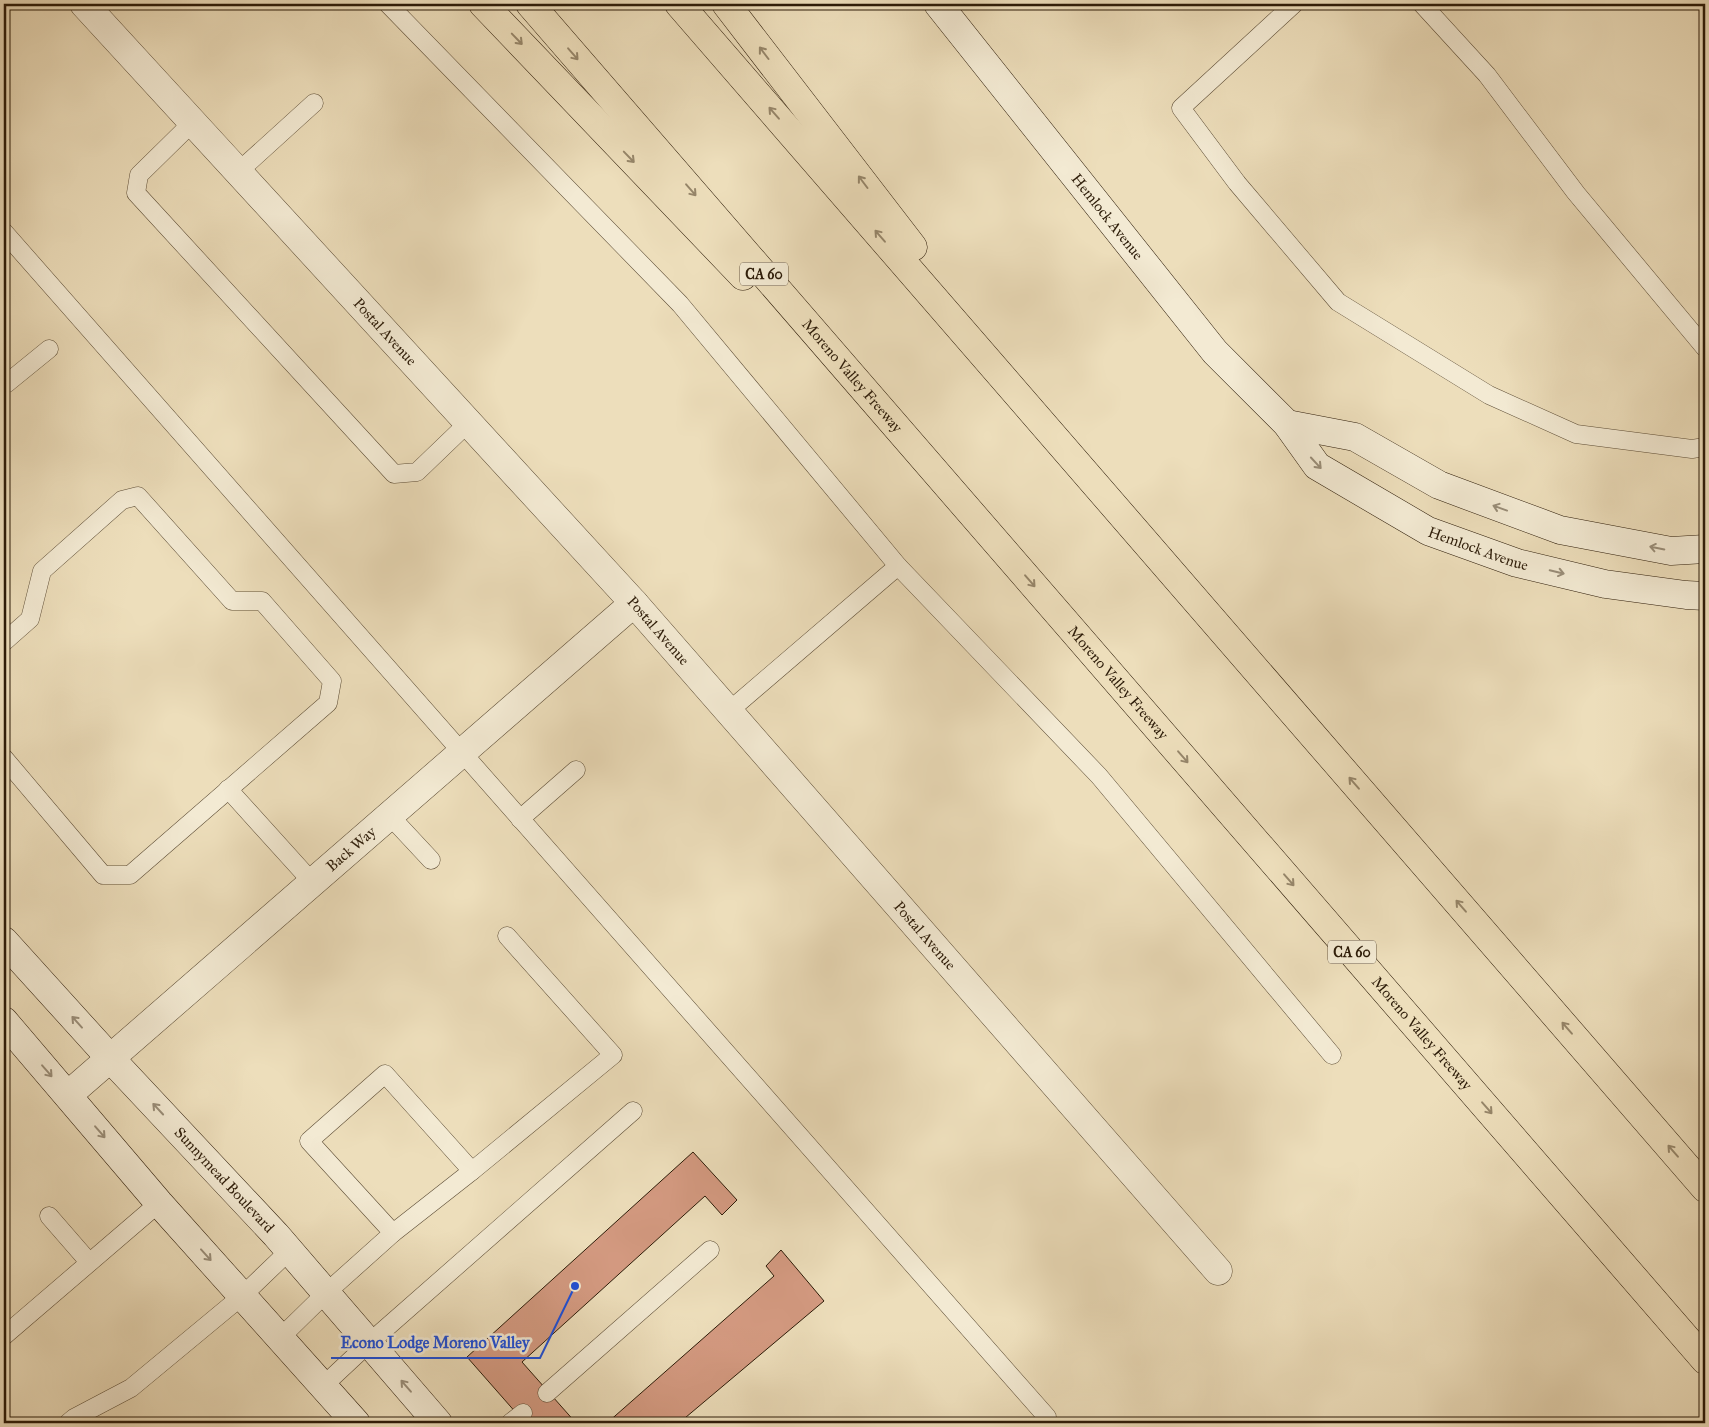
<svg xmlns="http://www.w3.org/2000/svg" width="1709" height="1427" font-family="'IM FELL Great Primer',serif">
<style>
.building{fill:#d49a81;stroke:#2c1b08}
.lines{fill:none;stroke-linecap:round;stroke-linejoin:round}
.lane-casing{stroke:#5c4c35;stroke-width:19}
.street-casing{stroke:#5c4c35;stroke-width:29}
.secondary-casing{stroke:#2c1b08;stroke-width:29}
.highway-casing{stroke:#2c1b08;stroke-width:29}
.lane{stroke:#f3ead3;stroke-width:18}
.street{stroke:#f3ead3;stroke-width:28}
.secondary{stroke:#f3ead3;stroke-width:28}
.highway{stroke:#eddebb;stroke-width:28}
.oneway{stroke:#96866a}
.oneway2{stroke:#998d78}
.labels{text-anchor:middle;stroke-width:5;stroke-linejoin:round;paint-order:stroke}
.shield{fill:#f3ead3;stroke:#685945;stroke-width:1}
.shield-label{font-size:14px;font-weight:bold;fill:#2c1b08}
.street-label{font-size:15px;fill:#2c1b08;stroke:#f3ead3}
.leader{fill:none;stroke:#1d4ed8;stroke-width:2}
.callout-dot{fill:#1d4ed8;stroke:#f3ead3;stroke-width:2}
.callout-label{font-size:16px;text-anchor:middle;font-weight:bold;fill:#1d4ed8;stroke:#f3ead3;stroke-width:5;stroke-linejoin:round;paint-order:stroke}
</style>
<rect width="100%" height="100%" fill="#eddebb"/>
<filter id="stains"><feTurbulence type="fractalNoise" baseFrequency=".004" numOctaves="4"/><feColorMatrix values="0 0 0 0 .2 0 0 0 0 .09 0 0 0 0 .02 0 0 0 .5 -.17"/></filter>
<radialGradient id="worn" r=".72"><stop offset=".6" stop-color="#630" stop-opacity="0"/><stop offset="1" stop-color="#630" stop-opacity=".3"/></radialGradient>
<g class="building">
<path d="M693 1152 737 1200 722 1215 705 1196 522 1362 576 1423H525L467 1357Z"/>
<path d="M781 1250 824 1301 679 1423H607L774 1276 766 1266Z"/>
</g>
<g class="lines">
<defs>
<g id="lane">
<path d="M388 4 680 304 898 566"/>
<path d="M1294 4 1181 108 1237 183 1338 302 1489 395 1576 434 1692 449 1705 447"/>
<path d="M1422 4 1487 75 1576 193 1705 348"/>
<path d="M193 122 139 175 136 193 394 474 417 472 468 423"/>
<path d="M238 172 314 103"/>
<path d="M4 232C351 627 700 1021 1047 1417"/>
<path d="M4 384H6L49 349"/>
<path d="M4 642 30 619 42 571 122 500 138 496 232 601H262L332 681 328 703 130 875H103L4 758"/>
<path d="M729 711 898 566 1099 776 1332 1055"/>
<path d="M228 789 313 883"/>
<path d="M390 816 431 860"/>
<path d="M520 819 576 770"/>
<path d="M49 1216 89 1262"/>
<path d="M393 1233 472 1171"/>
<path d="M4 1336 159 1203"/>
<path d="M280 1338 326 1293 393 1233 309 1141 385 1074 472 1171 613 1055 507 936"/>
<path d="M323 1386 369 1343 633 1111"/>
<path d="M547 1393 710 1250"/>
<path d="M68 1423 74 1418 131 1388 242 1296 289 1251"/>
<path d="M510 1423 523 1413"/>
</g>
<g id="street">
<path id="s1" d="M84 4 634 603 1218 1271"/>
<path id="s2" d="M68 1095 634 603"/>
</g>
<g id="secondary">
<path id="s3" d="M938 4 1215 352 1287 424 1317 466 1428 531 1517 563 1605 584 1686 595 1705 596"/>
<path d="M1287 424 1355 437 1439 485 1560 530 1671 551 1705 549"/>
<path id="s4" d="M4 941 110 1058 276 1235 438 1423"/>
<path d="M4 1021 159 1203 356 1423"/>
</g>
<g id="highway">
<path d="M483 4 743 276"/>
<path id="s5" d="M530 4 1705 1360"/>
<path d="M679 4 1705 1188"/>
<path d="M726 4 913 247"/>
</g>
</defs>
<use href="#lane" class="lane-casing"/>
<use href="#street" class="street-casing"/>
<use href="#secondary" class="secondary-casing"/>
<use href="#highway" class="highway-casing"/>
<use href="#lane" class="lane"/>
<use href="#street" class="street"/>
<use href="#secondary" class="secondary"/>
<use href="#highway" class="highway"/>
</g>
<defs><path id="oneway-shaft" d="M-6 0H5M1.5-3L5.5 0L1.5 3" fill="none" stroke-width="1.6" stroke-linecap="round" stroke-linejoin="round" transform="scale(1.25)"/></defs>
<g class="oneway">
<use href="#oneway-shaft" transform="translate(517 39) rotate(46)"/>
<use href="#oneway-shaft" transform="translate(764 53) rotate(-127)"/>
<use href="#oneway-shaft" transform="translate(573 54) rotate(49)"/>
<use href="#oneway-shaft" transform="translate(774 113) rotate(-131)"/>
<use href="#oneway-shaft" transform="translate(629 157) rotate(46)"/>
<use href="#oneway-shaft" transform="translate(863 182) rotate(-127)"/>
<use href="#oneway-shaft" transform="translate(691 190) rotate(49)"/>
<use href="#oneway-shaft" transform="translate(880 236) rotate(-131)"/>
<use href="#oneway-shaft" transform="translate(1030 581) rotate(49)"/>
<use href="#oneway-shaft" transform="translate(1183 757) rotate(49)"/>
<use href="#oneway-shaft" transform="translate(1354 783) rotate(-131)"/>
<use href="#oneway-shaft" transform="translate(1289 880) rotate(49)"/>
<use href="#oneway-shaft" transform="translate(1461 906) rotate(-131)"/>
<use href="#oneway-shaft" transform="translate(1567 1028) rotate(-131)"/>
<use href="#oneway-shaft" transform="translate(1487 1108) rotate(49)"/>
<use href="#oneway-shaft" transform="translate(1673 1151) rotate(-131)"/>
</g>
<g class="oneway2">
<use href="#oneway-shaft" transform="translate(1316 463) rotate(47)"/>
<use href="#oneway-shaft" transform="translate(1500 508) rotate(-160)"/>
<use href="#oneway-shaft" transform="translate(1657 548) rotate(-169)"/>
<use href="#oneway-shaft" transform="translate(1557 572) rotate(13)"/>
<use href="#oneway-shaft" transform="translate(77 1022) rotate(-132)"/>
<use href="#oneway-shaft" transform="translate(47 1071) rotate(49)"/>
<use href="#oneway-shaft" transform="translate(158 1109) rotate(-133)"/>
<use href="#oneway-shaft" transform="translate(100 1132) rotate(49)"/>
<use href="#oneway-shaft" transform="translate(206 1255) rotate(48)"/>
<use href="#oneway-shaft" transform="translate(406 1386) rotate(-131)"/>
</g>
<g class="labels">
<g class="shield">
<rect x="740" y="262.5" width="48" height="23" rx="4"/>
<rect x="1328" y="940.5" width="48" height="23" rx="4"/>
</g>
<g class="shield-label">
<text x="764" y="279">CA 60</text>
<text x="1352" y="957">CA 60</text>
</g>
<g class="street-label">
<text dy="5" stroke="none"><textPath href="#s3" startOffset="272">Hemlock Avenue</textPath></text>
<text dy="5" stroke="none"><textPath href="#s1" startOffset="445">Postal Avenue</textPath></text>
<text dy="5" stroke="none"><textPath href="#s5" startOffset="492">Moreno Valley Freeway</textPath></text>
<text dy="5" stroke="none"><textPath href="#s3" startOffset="780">Hemlock Avenue</textPath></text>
<text dy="5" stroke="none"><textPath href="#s1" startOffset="850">Postal Avenue</textPath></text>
<text dy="5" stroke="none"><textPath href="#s5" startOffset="898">Moreno Valley Freeway</textPath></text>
<text dy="5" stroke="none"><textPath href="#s2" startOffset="375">Back Way</textPath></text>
<text dy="5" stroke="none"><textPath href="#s1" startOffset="1255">Postal Avenue</textPath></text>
<text dy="5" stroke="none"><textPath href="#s5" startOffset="1362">Moreno Valley Freeway</textPath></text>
<text dy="5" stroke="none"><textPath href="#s4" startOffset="325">Sunnymead Boulevard</textPath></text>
</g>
</g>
<path class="leader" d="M575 1286L540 1358H331"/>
<circle class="callout-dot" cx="575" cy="1286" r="5"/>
<g class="callout-label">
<text x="435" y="1348">Econo Lodge Moreno Valley</text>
</g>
<rect width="1709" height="1427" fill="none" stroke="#eddebb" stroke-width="20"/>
<rect x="5" y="5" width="1699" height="1417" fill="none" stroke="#2c1b08" stroke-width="2.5"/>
<rect x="10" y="10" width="1689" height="1407" fill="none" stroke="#2c1b08"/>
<rect width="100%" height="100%" filter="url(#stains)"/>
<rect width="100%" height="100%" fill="url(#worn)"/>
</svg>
